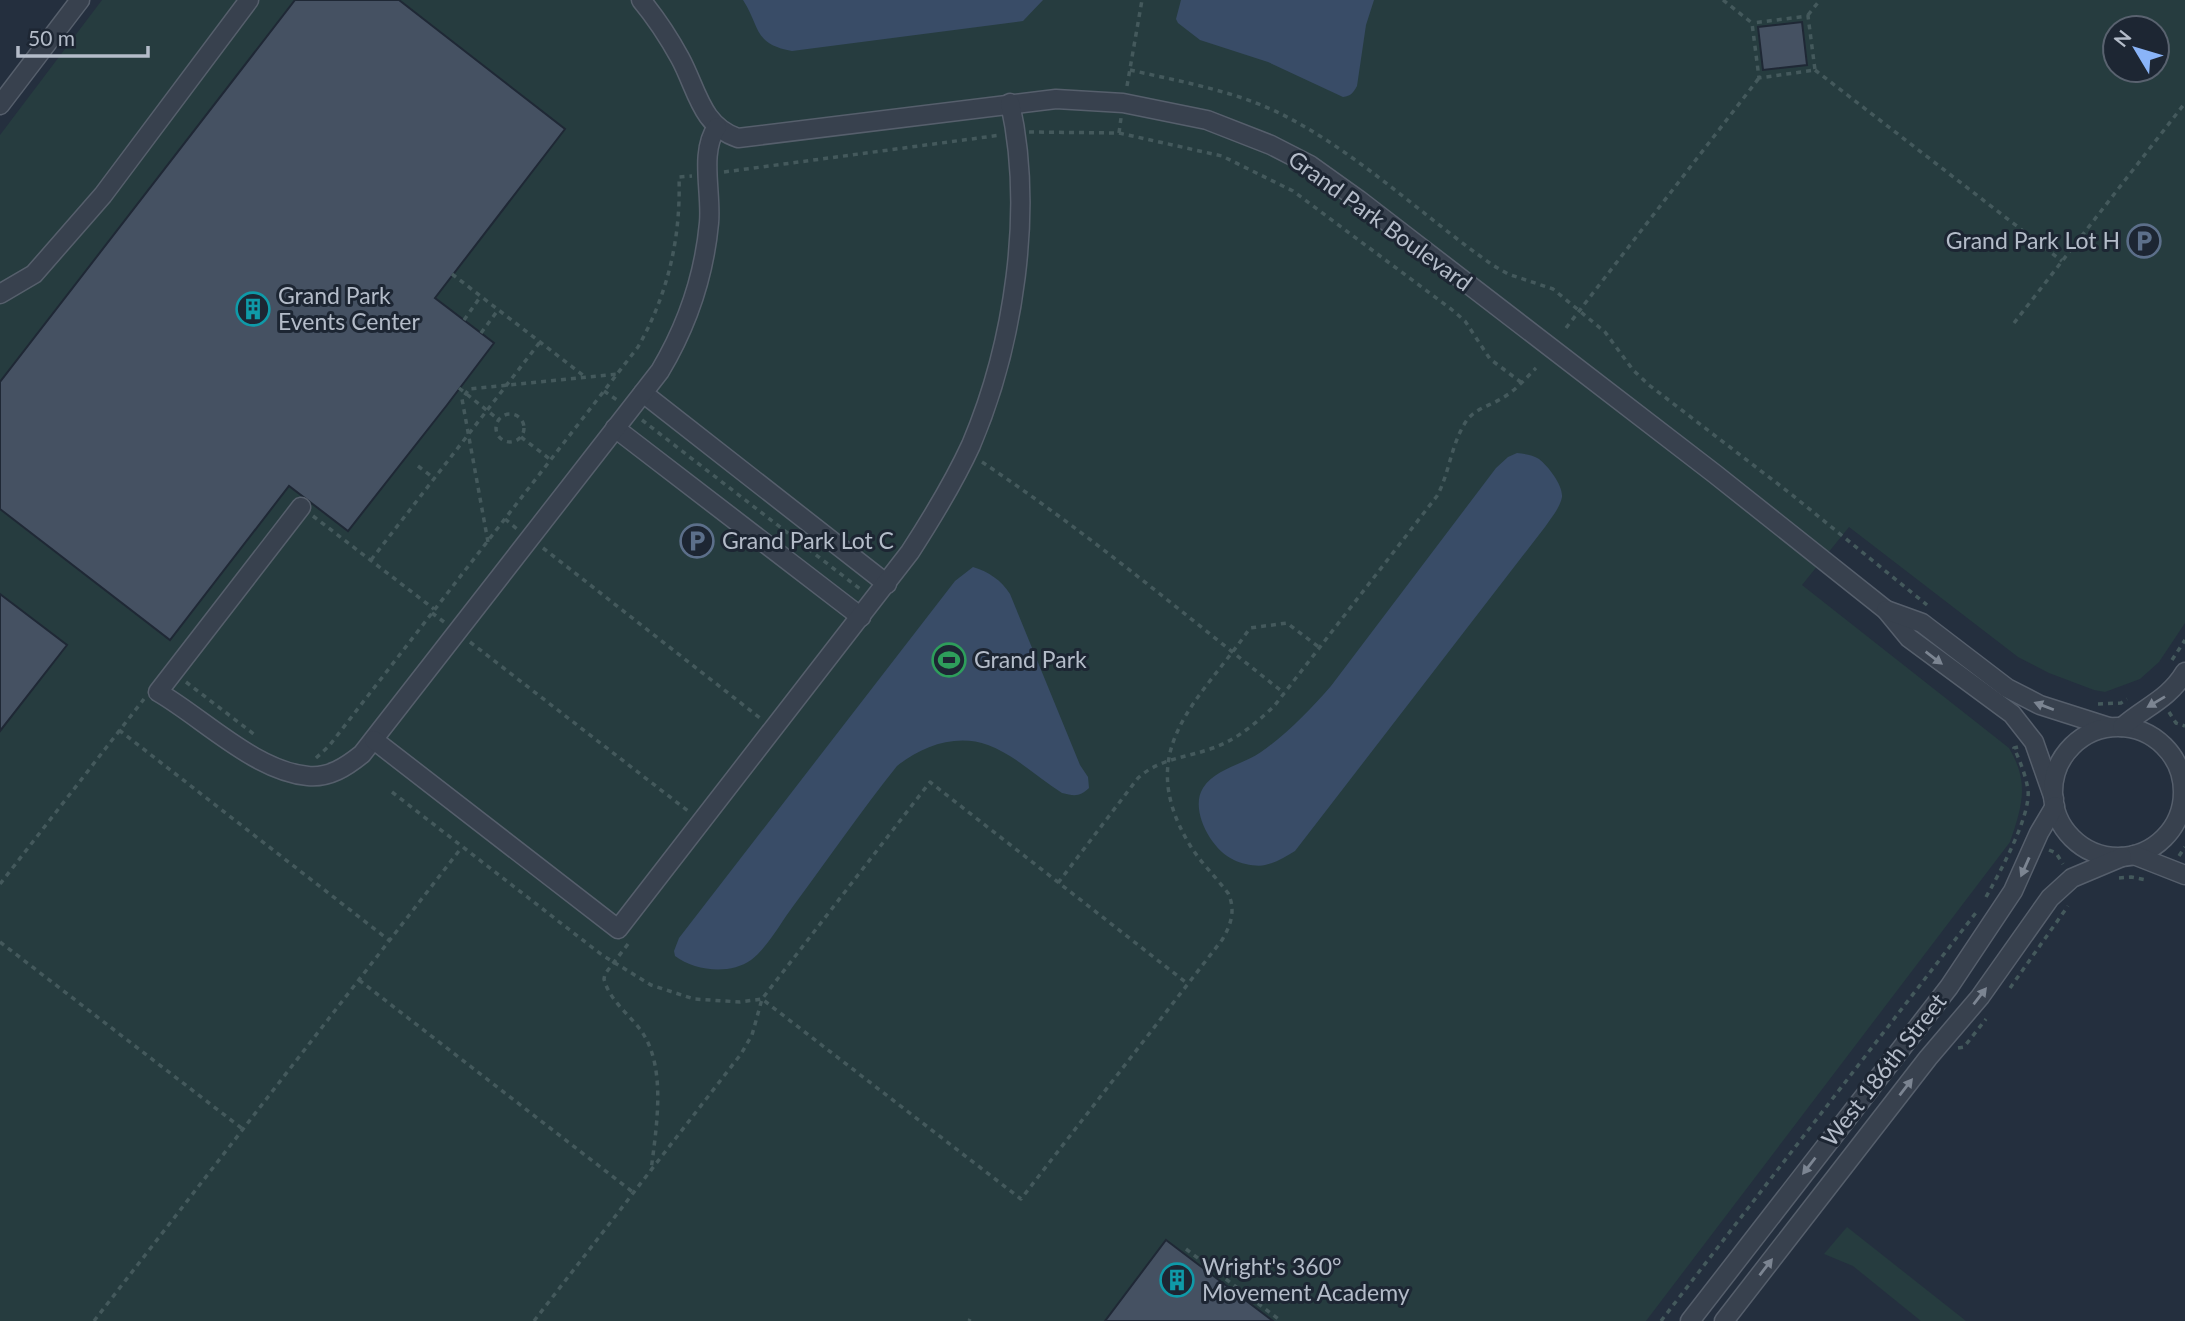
<svg xmlns="http://www.w3.org/2000/svg" width="2185" height="1321" font-family="Lato,sans-serif">
<style>
.green{fill:#263c3f;fill-rule:evenodd}
.water{fill:#394c67}
.building{fill:#455162;stroke:#1f2835;stroke-width:2}
.lines{fill:none;stroke-linecap:round;stroke-linejoin:round}
.minor-casing{stroke:#565f6c;stroke-width:21}
.path{stroke:#44595c;stroke-width:3.5;stroke-dasharray:5 5;stroke-linecap:butt}
.minor{stroke:#38414e;stroke-width:18}
.oneway{fill:#7c8592}
.labels{text-anchor:middle;stroke-width:6;stroke-linejoin:round;paint-order:stroke}
.street-label{font-size:23px;fill:#b4bcc9;stroke:#1d2633}
.poi-label{font-size:23px;fill:#b4bcc9;stroke:#1d2633;text-anchor:start}
</style>
<rect width="100%" height="100%" fill="#242f3e"/>
<g class="green">
<path d="M102 0H2185V623L2159 662 2140 679 2105 692 2094 690 2049 673 2018 657 1849 527 1802 585 2009 748C2030 783 2022 806 2010 842L1646 1321H0V135ZM2115 28H2157V70H2115Z"/>
<path d="M1847 1227 1966 1321H1921L1853 1266 1824 1254Z"/>
</g>
<g class="water">
<path d="M743 0H1043L1023 21 792 51C753 44 761 28 743 0Z"/>
<path d="M1181 0H1374L1366 25 1357 86C1353 93 1351 96 1343 97L1268 62 1200 40 1178 23 1176 19Z"/>
<path d="M1517 453C1525 454 1533 455 1539 459 1548 466 1563 485 1562 497 1560 508 1551 518 1545 527L1295 851C1286 856 1276 863 1265 865 1257 867 1242 864 1234 860 1212 851 1189 810 1203 788 1215 769 1242 765 1261 752 1288 733 1310 710 1331 686L1496 468 1508 457Z"/>
<path d="M973 567C989 572 1001 580 1010 594L1080 765 1088 777 1089 788C1080 797 1074 796 1062 793 1038 778 1015 755 988 745 957 733 921 746 897 766 861 811 828 859 794 905 781 922 768 947 751 960 730 975 695 971 675 956L674 951 679 938 955 581Z"/>
</g>
<g class="building">
<path d="M295 0H399L565 129 435 298 494 343 447 405 348 531 289 486 170 640 0 509V382Z"/>
<path d="M1802 22 1807 65 1763 70 1758 27Z"/>
<path d="M0 594 67 645 0 731Z"/>
<path d="M1166 1240 1273 1321H1105Z"/>
</g>
<g class="lines">
<defs>
<g id="minor">
<path d="M641 0C656 18 669 38 680 58 697 89 701 126 738 138L1056 99 1123 103 1207 120 1271 145 1310 165 1359 200 1715 474 1886 610 1909 638 2012 714 2034 742 2054 799"/>
<path d="M0 105 80 0"/>
<path d="M0 294 34 274 103 195 249 0"/>
<path d="M643 393 887 584"/>
<path d="M615 428 861 617"/>
<path d="M301 507 158 692C203 718 255 771 308 776 329 778 346 767 362 754L660 371C688 324 704 277 709 223 712 193 699 152 717 127"/>
<path d="M1886 610 1922 623 2007 688 2040 705 2109 727"/>
<circle cx="2118" cy="792" r="65"/>
<path d="M2122 727C2146 706 2168 700 2185 672"/>
<path d="M374 740 618 929 910 552C932 518 954 482 971 445 1014 344 1034 211 1010 103"/>
<path d="M2134 855 2185 875"/>
<path d="M1690 1321 1949 987 2013 891 2039 833 2055 806"/>
<path d="M1724 1321 1928 1058 1980 997 2050 898 2072 878 2122 857"/>
</g>
</defs>
<use href="#minor" class="minor-casing"/>
<g class="path">
<path d="M1723 0 1752 23 1759 78 1815 70 1808 16 1752 23"/>
<path d="M1808 15 1820 0"/>
<path d="M1130 70C1183 82 1241 92 1289 118 1364 158 1425 218 1494 266L1508 274 1553 289 1605 332 1633 370 1649 385 1791 494 1927 605"/>
<path d="M1815 70 2062 261"/>
<path d="M1127 86 1142 0"/>
<path d="M1029 132 1119 133 1222 156 1293 191 1451 309 1465 321 1490 359 1522 383"/>
<path d="M1119 133 1121 118"/>
<path d="M724 172 1001 135"/>
<path d="M452 274 584 376"/>
<path d="M464 320 481 296"/>
<path d="M2014 323 2185 103"/>
<path d="M1566 328 1759 78"/>
<path d="M481 333 498 310"/>
<path d="M459 388 499 420"/>
<path d="M604 391 617 400"/>
<circle cx="510" cy="428" r="14"/>
<path d="M642 420 860 589"/>
<path d="M521 437 551 460"/>
<path d="M982 462C1087 532 1185 615 1284 693"/>
<path d="M418 466 435 479"/>
<path d="M313 516 434 609"/>
<path d="M505 519 517 529"/>
<path d="M488 542 462 399 469 389 617 374"/>
<path d="M543 548 760 718"/>
<path d="M371 560 540 342"/>
<path d="M432 613 444 622"/>
<path d="M470 642 688 811"/>
<path d="M2172 660 2185 640"/>
<path d="M186 682 255 735"/>
<path d="M2098 704 2121 703 2127 699"/>
<path d="M2169 712 2176 723 2185 726"/>
<path d="M119 730 390 941"/>
<path d="M316 758 329 746 638 347C668 294 681 238 679 177L692 176"/>
<path d="M392 792 602 955 651 985 694 999 740 1002 762 999 1021 1199 1222 940C1231 925 1236 910 1228 893 1215 876 1199 861 1188 842 1133 747 1200 701 1250 628L1287 623 1320 648"/>
<path d="M2049 850 2056 853 2063 864"/>
<path d="M2179 856 2185 847"/>
<path d="M2119 878 2131 877 2146 880"/>
<path d="M1058 883 1138 778C1160 758 1186 758 1213 748 1236 740 1258 722 1275 705L1437 496C1450 472 1451 443 1467 420 1476 408 1492 405 1504 397 1516 390 1526 378 1536 368"/>
<path d="M0 884 144 699"/>
<path d="M1986 897C1999 874 2031 816 2028 790 2026 776 2020 761 2014 748L2018 747"/>
<path d="M0 942 244 1130"/>
<path d="M628 944 605 974 604 979C609 1000 630 1015 642 1032 667 1069 656 1129 651 1171"/>
<path d="M359 980 634 1193"/>
<path d="M2010 988 2068 906"/>
<path d="M1958 1048 1964 1047 1986 1019"/>
<path d="M1186 1249 1281 1321"/>
<path d="M94 1321 462 847"/>
<path d="M534 1321 741 1054 752 1035 762 999 930 782 1188 984"/>
<path d="M969 1321 970 1319"/>
<path d="M1661 1321 1978 910"/>
</g>
<use href="#minor" class="minor"/>
</g>
<defs><path id="oneway-solid" d="M-6-.8H1V-3.2L6.5 0L1 3.2V.8H-6Z" transform="scale(1.75)"/></defs>
<g class="oneway">
<use href="#oneway-solid" transform="translate(1934 658) rotate(37)"/>
<use href="#oneway-solid" transform="translate(2156 702) rotate(149)"/>
<use href="#oneway-solid" transform="translate(2044 706) rotate(-159)"/>
<use href="#oneway-solid" transform="translate(2025 867) rotate(114)"/>
<use href="#oneway-solid" transform="translate(1980 996) rotate(-52)"/>
<use href="#oneway-solid" transform="translate(1906 1087) rotate(-52)"/>
<use href="#oneway-solid" transform="translate(1809 1166) rotate(128)"/>
<use href="#oneway-solid" transform="translate(1766 1267) rotate(-52)"/>
</g>
<defs>
<symbol id="parking-ring" viewBox="-11 -11 22 22"><circle r="9.5" fill="#1d2633" stroke="#5c6f8a" stroke-width="1.5"/><path d="M-3.5-5.5H1a3.5 3.5 0 0 1 0 7H-1V5.5H-3.5ZM-1-3.4V-.6H.8a1.4 1.4 0 0 0 0-2.8Z" fill="#5c6f8a"/></symbol>
<symbol id="building-ring" viewBox="-11 -11 22 22"><circle r="9.5" fill="#1d2633" stroke="#0f9aa8" stroke-width="1.5"/><path d="M-4-6H4V6H1V3H-1V6H-4ZM-2.5-4.3h1.7v1.8h-1.7ZM.8-4.3h1.7v1.8H.8ZM-2.5-1h1.7V.8h-1.7ZM.8-1h1.7V.8H.8Z" fill="#0f9aa8"/></symbol>
<symbol id="stadium-ring" viewBox="-11 -11 22 22"><circle r="9.5" fill="#1d2633" stroke="#2e9e5b" stroke-width="1.5"/><path d="M0-5a6.5 5 0 1 0 0 10a6.5 5 0 1 0 0-10ZM-3.5-1.8h7v3.6h-7Z" fill="#2e9e5b"/></symbol>
</defs>
<g fill-rule="evenodd">
<use href="#parking-ring" x="2125" y="222" width="38" height="38"/>
<use href="#building-ring" x="234" y="290" width="38" height="38"/>
<use href="#parking-ring" x="678" y="522" width="38" height="38"/>
<use href="#stadium-ring" x="930" y="641" width="38" height="38"/>
<use href="#building-ring" x="1158" y="1261" width="38" height="38"/>
</g>
<g class="labels">
<g class="street-label">
<text transform="translate(1380 221) rotate(36)" y="8">Grand Park Boulevard</text>
<text transform="translate(1884 1070) rotate(-52)" y="8">West 186th Street</text>
</g>
<g class="poi-label">
<text x="2120" y="249" text-anchor="end">Grand Park Lot H</text>
<text x="278" y="304">Grand Park<tspan x="278" dy="26">Events Center</tspan></text>
<text x="722" y="549">Grand Park Lot C</text>
<text x="974" y="668">Grand Park</text>
<text x="1202" y="1275">Wright's 360°<tspan x="1202" dy="26">Movement Academy</tspan></text>
</g>
</g>
<g transform="translate(2136 49) rotate(308)"><circle r="33" fill="#1d2633" stroke="#59626f" stroke-width="2"/>
<path d="M0-5L12 26L0 18L-12 26Z" fill="#8ab4f8"/>
<text y="-10" font-size="19" font-weight="bold" text-anchor="middle" fill="#b4bcc9">N</text>
</g>
<path d="M18 46v10h130v-10" fill="none" stroke="#b4bcc9" stroke-width="3.5"/>
<text x="28" y="46" font-size="21" fill="#b4bcc9" stroke="#1d2633" stroke-width="5" paint-order="stroke">50 m</text>
</svg>
